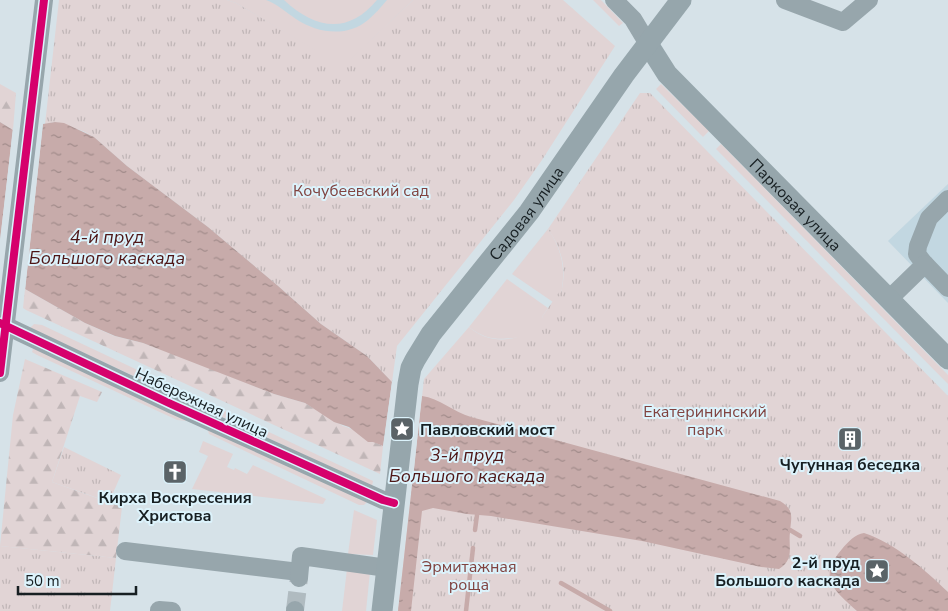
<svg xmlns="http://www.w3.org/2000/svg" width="948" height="611" font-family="'Nunito Sans',sans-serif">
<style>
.built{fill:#c2d7e1}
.grass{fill:#e1d4d5}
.forest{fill:url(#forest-firs)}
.park{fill:url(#park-tufts)}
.water{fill:url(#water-ripples)}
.pier{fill:#d6e2e8}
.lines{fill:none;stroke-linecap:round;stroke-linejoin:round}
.stream{stroke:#c7abaa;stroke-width:4.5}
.minor-tunnel{stroke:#b0bbc0;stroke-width:18;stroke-dasharray:18 9;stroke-linecap:butt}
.minor{stroke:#97a6ac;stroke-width:18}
.major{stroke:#96a6ac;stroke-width:21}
.cycleway-casing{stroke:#dcf3fc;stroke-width:11}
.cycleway{stroke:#d6006c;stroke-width:8}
.labels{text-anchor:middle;stroke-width:4;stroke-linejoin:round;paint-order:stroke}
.park-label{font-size:16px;fill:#804340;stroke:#dcf3fc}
.street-label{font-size:16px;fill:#171f22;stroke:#dcf3fc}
.poi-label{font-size:16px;font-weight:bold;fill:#171f22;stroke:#dcf3fc}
.water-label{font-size:18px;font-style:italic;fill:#4e1616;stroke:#dcf3fc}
</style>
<defs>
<pattern id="forest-firs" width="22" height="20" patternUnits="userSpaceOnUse" patternTransform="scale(1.25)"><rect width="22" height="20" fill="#e1d4d5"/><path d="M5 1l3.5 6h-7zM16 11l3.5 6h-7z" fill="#c0b6b7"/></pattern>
<pattern id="park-tufts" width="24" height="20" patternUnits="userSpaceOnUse" patternTransform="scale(1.25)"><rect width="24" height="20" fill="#e1d4d5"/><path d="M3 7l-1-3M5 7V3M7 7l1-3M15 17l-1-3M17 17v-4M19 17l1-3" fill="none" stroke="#c0b6b7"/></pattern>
<pattern id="water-ripples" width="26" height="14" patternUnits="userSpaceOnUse" patternTransform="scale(1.25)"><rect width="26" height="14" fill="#c7abaa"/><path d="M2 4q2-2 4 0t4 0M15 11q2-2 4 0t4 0" fill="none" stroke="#a18b8a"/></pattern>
</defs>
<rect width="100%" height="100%" fill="#d6e2e8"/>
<g class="built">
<path d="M227 0H413L343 67 236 3Z"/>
<path d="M948 184V303L888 241Z"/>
</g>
<g class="grass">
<path d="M227 0C239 0 255 0 266 0 276 3 287 13 296 19 317 33 347 38 368 20 375 14 381 7 387 0H413L343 67 236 3Z"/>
<path d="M284 0H377C348 35 315 29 284 0Z"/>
<path d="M593 0H601L623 23 619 26Z"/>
<path d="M661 84 709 131 703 137 656 89Z"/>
<path d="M721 144 948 375V384L716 149Z"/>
<path d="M548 229C562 249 566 270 561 294L559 293 553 302 512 274Z"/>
<path d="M507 279 548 308 542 317 552 324C547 331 540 332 532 334 509 340 488 343 469 327Z"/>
<path d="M34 324 42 325 373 481 372 486 30 328Z"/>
<path d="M33 349H35L187 421 177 420 37 355 32 352Z"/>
<path d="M207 428 367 502 364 505H359L209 434Z"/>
<path d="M203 441 233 454 227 467 234 470 235 468 247 474 253 465 326 499 323 504 192 489 208 456 199 452Z"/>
<path d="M354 510 377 520 373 555 348 554Z"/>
<path d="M347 569 370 572 366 611H342Z"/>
</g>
<g class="forest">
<path d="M0 84 16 93 13 130 0 122Z"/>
<path d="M25 289 85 323 114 336 143 343 195 362 274 394 305 403 343 426C356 429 369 441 383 446L380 474 26 310 23 308Z"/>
<path d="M25 359 102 392 97 402 80 396 52 482 122 507 116 558 0 546 13 415Z"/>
</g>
<g class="park">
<path d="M59 0H227L236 3 343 66 413 0H563L615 46 542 160 514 200 397 346 392 382 367 356 321 324 277 285 208 227 127 166 94 137 83 131 55 122 45 124Z"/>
<path d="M640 93H650L948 396V611H398L424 379 469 327C492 347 524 342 544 319L542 317 559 292 561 293C567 269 562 249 548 229Z"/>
<path d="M64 447 121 475 109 502 52 482Z"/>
<path d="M0 546 116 558 110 611H0Z"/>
</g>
<g class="water">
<path d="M0 122 13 130 0 240Z"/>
<path d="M55 122 64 123 94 137 127 166 208 227 277 285 321 324 367 356 392 382 383 446 373 442H368L349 427 334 422 305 403 274 394 143 343 115 336 85 323 25 289 43 124Z"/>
<path d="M422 396C439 398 454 412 471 417L780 501C795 510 791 518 790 532 788 547 795 559 779 569L761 567 642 541 491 516 467 514 433 508 422 511 411 611H398Z"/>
<path d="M864 533C895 543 924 569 948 592V611H857C834 590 817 578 842 549 848 542 855 534 864 533Z"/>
</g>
<g class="pier">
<path d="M42 122H43L25 291 22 288Z"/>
<path d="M13 127 15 130 9 190 3 240 0 242Z"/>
<path d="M392 382H395L391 412 385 447 383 448Z"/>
<path d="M420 394H422L413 479H410Z"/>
</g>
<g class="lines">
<g class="stream">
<path d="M475 530 477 515"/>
<path d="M790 530 800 536"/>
<path d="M561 583 610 611"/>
<path d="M466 611 473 548"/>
</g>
<path class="minor-tunnel" d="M295 610 299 578"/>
<g class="minor">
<path d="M614 0 633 19 648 44"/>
<path d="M785 0 843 22 869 0"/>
<path d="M948 199 929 218 918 246 917 254 923 262 948 288"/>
<path d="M889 299 925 264"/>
<path d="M0 323 171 404 383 500 394 503"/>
<path d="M0 373 44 0"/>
<path d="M125 551 299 572"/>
<path d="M299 578 301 556 387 568"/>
<path d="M159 611V610L172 611"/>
<path d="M295 611V610"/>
</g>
<g class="major">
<path id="s1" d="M648 44 667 74 948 359"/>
<path id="s2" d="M382 611 408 384 411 368 415 360 431 334 529 212 624 75 681 0"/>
</g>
<defs>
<g id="cycleway">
<path d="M0 323 171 404 383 500 394 503"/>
<path d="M0 373 44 0"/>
</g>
</defs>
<use href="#cycleway" class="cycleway-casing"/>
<use href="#cycleway" class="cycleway"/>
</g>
<defs>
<symbol id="sight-square" viewBox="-11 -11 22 22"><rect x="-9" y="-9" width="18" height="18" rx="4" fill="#5a6367" stroke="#dcf3fc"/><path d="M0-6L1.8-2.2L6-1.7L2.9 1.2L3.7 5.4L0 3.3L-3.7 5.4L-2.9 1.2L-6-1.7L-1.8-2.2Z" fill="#fff"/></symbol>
<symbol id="building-square" viewBox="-11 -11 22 22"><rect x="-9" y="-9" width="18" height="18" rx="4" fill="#5a6367" stroke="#dcf3fc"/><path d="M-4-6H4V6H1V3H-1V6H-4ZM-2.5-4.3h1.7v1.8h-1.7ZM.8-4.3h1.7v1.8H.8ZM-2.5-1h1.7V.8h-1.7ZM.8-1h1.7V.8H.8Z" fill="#fff"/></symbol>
<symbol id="church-square" viewBox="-11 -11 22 22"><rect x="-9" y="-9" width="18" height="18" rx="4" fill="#5a6367" stroke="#dcf3fc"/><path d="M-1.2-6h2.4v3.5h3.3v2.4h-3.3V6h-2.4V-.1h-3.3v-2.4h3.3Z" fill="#fff"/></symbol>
</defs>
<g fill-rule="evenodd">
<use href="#sight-square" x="388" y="415" width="28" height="28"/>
<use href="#building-square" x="836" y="425" width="28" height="28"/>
<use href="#church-square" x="161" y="458" width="28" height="28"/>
<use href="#sight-square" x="863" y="557" width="28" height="28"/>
</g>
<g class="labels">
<g class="park-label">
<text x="361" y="196">Кочубеевский сад</text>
<text x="705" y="417">Екатерининский<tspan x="705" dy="18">парк</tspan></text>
<text x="469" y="572">Эрмитажная<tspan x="469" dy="18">роща</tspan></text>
</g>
<g class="street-label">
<text dy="6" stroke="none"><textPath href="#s1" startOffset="219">Парковая улица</textPath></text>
<text dy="6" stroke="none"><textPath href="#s2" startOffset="438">Садовая улица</textPath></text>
<text transform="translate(202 402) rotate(25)" y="6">Набережная улица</text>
</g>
<g class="poi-label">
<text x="420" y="435" text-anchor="start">Павловский мост</text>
<text x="850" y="470">Чугунная беседка</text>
<text x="175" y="503">Кирха Воскресения<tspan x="175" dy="18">Христова</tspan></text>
<text x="860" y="568" text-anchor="end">2-й пруд<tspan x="860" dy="18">Большого каскада</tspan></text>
</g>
<g class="water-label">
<text x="107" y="243">4-й пруд<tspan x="107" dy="21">Большого каскада</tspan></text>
<text x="467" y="461">3-й пруд<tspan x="467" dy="21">Большого каскада</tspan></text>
</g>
</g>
<path d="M18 586v8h118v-8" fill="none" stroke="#171f22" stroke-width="2.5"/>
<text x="25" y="586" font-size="15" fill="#171f22" stroke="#dcf3fc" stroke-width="4" paint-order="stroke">50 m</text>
</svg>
